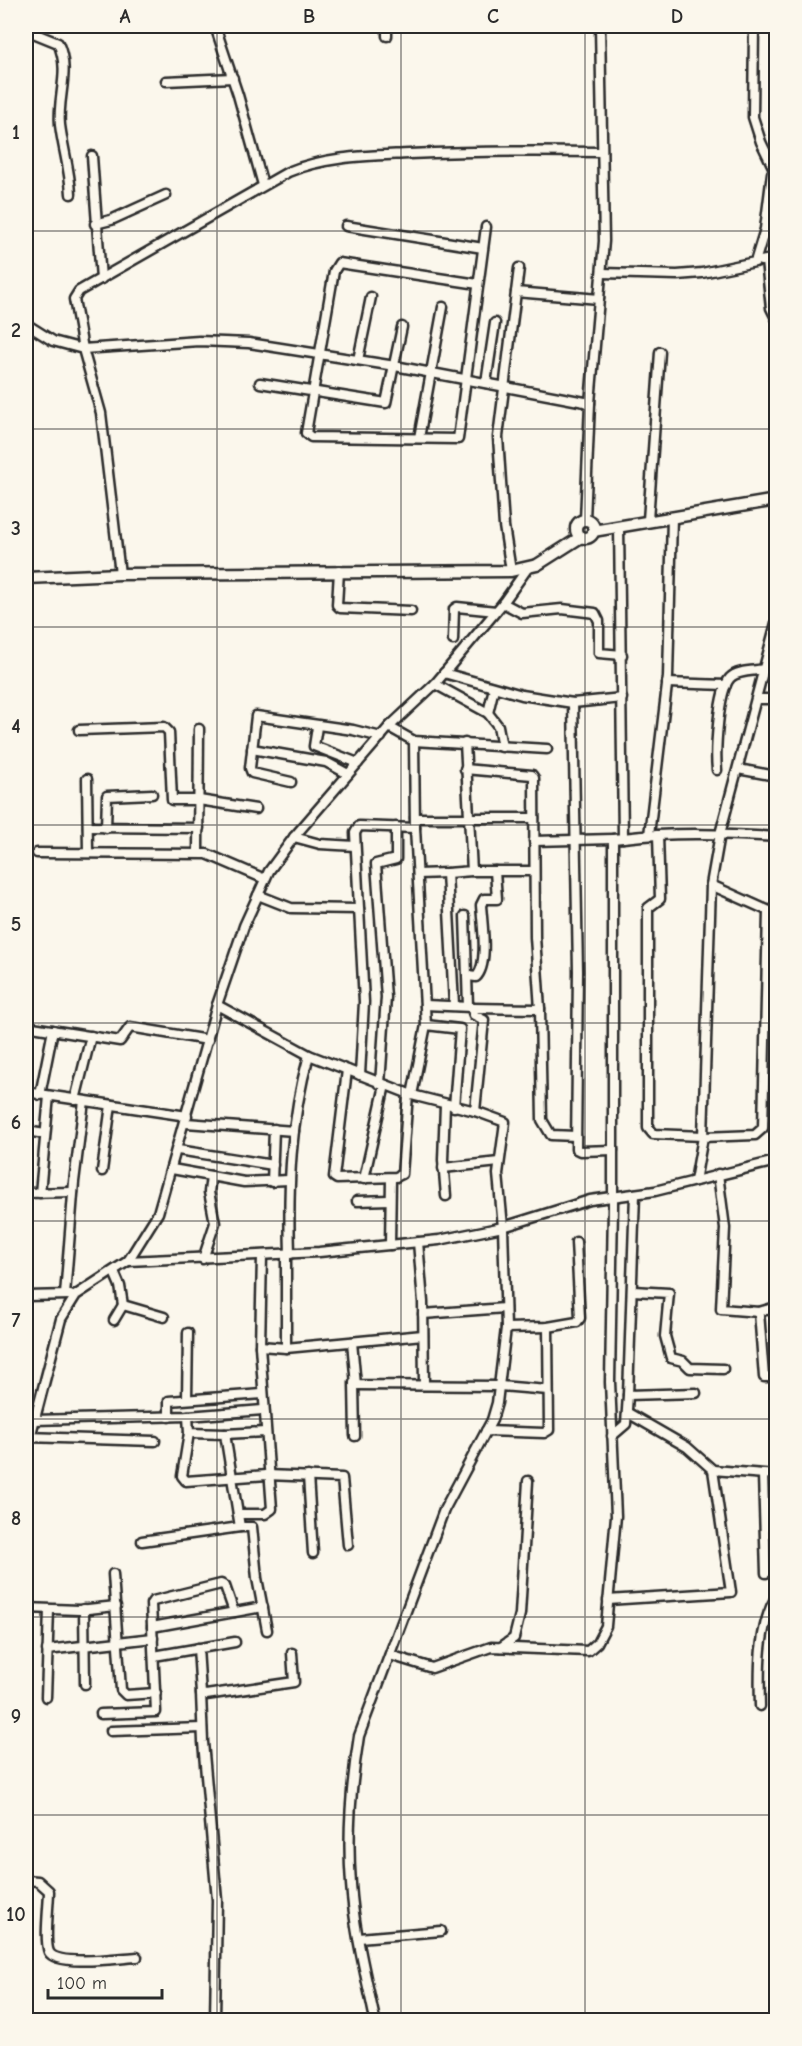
<svg xmlns="http://www.w3.org/2000/svg" width="802" height="2046" font-family="'Comic Neue',sans-serif">
<style>
.lines{fill:none;stroke-linecap:round;stroke-linejoin:round}
.minor-casing{stroke:#2b2b2b;stroke-width:13}
.major-casing{stroke:#2b2b2b;stroke-width:15}
.minor{stroke:#fbf7ec;stroke-width:8}
.major{stroke:#fbf7ec;stroke-width:10}
.grid{fill:none;stroke:#2b2b2b;stroke-width:1.5;stroke-opacity:0.55}
.neatline{fill:none;stroke:#2b2b2b;stroke-width:2}
.grid-label{font-size:20px;text-anchor:middle;font-weight:bold;fill:#2b2b2b}
</style>
<rect width="100%" height="100%" fill="#fbf7ec"/>
<filter id="ink" filterUnits="userSpaceOnUse"><feTurbulence type="fractalNoise" baseFrequency=".0167" numOctaves="2"/><feDisplacementMap in="SourceGraphic" scale="12" xChannelSelector="R" yChannelSelector="G"/><feConvolveMatrix kernelMatrix="1 2 1 2 8 2 1 2 1" color-interpolation-filters="sRGB"/></filter>
<g filter="url(#ink)">
<g class="lines">
<defs>
<g id="minor">
<path d="M215 26 238 95 263 185"/>
<path d="M387 26V36"/>
<path d="M754 26 753 117 761 142 774 169"/>
<path d="M26 30 58 43C71 72 57 96 60 125 63 149 70 170 71 194"/>
<path d="M166 81 233 78"/>
<path d="M92 156 101 279"/>
<path d="M95 224 111 220 166 195"/>
<path d="M346 226 483 248"/>
<path d="M761 261 776 258"/>
<path d="M766 261 771 308 776 318"/>
<path d="M602 273 677 275 702 273 755 262 765 229 772 173 776 169"/>
<path d="M478 284 339 263 334 271 306 433 311 437 458 439 486 227"/>
<path d="M516 292 599 299"/>
<path d="M26 324 53 341 83 349 101 413 120 574"/>
<path d="M358 360 371 297"/>
<path d="M260 383 386 403 402 327"/>
<path d="M486 383 495 323"/>
<path d="M590 403 395 366 249 343 199 341 83 349 74 299 79 291 288 172C327 156 368 156 409 154 474 151 538 151 602 152"/>
<path d="M419 438 443 307"/>
<path d="M585 520 590 403 604 241 600 26"/>
<path d="M648 520 660 352"/>
<path d="M339 571 337 605 340 608 411 611"/>
<path d="M511 571 504 526 498 437 519 268"/>
<path d="M503 603 522 613 562 609 595 613 599 621V653L622 655"/>
<path d="M453 640 454 609 457 607 496 611"/>
<path d="M444 673 522 695 573 703 622 698"/>
<path d="M667 683 726 685"/>
<path d="M435 684 488 713"/>
<path d="M494 688 488 713 498 726 502 747"/>
<path d="M757 699H776"/>
<path d="M573 703 578 971 576 1149 580 1151 613 1150"/>
<path d="M317 727 314 746 358 763"/>
<path d="M389 727 414 741 547 749"/>
<path d="M79 730 164 727 169 732 172 800H199L256 809"/>
<path d="M252 749 326 762 348 774"/>
<path d="M465 769 532 775 534 778 535 937 540 1009 542 1120 551 1135 576 1136"/>
<path d="M738 769 776 776"/>
<path d="M717 770C715 752 718 691 730 678 737 670 755 671 765 669"/>
<path d="M87 779 88 852"/>
<path d="M291 782 252 773 250 768 256 716 353 730 381 737"/>
<path d="M415 818H534"/>
<path d="M88 827 199 828"/>
<path d="M106 828 107 796 152 794"/>
<path d="M649 835 668 677 672 517"/>
<path d="M658 835 660 899 648 908V1128L653 1134 703 1136"/>
<path d="M294 837 320 844 355 846"/>
<path d="M623 838C674 832 725 834 776 837"/>
<path d="M534 841 613 839"/>
<path d="M37 853 207 854 265 879"/>
<path d="M198 853 199 729"/>
<path d="M472 871H534"/>
<path d="M418 874 447 873"/>
<path d="M711 885 776 914"/>
<path d="M258 895 291 908 359 909"/>
<path d="M465 916 468 1006"/>
<path d="M468 976 476 977C489 965 482 922 481 905L484 899H497L495 871"/>
<path d="M217 1005 309 1055 412 1095 475 1111 505 1122 498 1174 503 1227 506 1328 497 1403 492 1420 444 1510 359 1736C351 1785 347 1834 351 1884 354 1930 366 1976 375 2020"/>
<path d="M425 1005 471 1007 474 1015 484 1020 475 1111"/>
<path d="M454 1005 447 873 472 871 465 743"/>
<path d="M472 1008 540 1009"/>
<path d="M426 1025 460 1029 454 1107"/>
<path d="M26 1026 120 1041 130 1027 208 1040"/>
<path d="M347 1070 334 1177 337 1179 396 1177 402 1174 408 1094"/>
<path d="M360 1075 364 1002 355 833 359 826 415 828"/>
<path d="M380 1084 386 997 376 864 396 859V827"/>
<path d="M26 1092 187 1116"/>
<path d="M40 1095 53 1030"/>
<path d="M412 1095 426 1025 415 828 414 741"/>
<path d="M75 1100 91 1036"/>
<path d="M445 1105 443 1160 446 1196"/>
<path d="M186 1123 294 1131"/>
<path d="M26 1131 45 1134"/>
<path d="M703 1137 755 1135 763 1128 768 911"/>
<path d="M178 1150 273 1165"/>
<path d="M443 1168 499 1162"/>
<path d="M172 1169 244 1182 289 1180"/>
<path d="M102 1171 111 1105"/>
<path d="M718 1174 725 1228 721 1309 759 1312 764 1377H776"/>
<path d="M364 1179 385 1085"/>
<path d="M695 1181 703 1137 711 885 720 834 776 623"/>
<path d="M272 1182 274 1129"/>
<path d="M26 1193 73 1192"/>
<path d="M40 1193 49 1096"/>
<path d="M635 1194 628 1395 696 1393"/>
<path d="M357 1201 390 1200"/>
<path d="M418 1242 423 1302 424 1385"/>
<path d="M390 1245 391 1178"/>
<path d="M286 1254V1348"/>
<path d="M290 1254C288 1187 290 1121 309 1055"/>
<path d="M203 1259 215 1223 209 1192 211 1176"/>
<path d="M128 1261 319 1252 439 1240 503 1227 590 1200 655 1191 776 1161"/>
<path d="M114 1272 120 1286 123 1305 164 1317"/>
<path d="M633 1291 669 1293 665 1336 671 1358 683 1361 690 1368 723 1369"/>
<path d="M65 1295 74 1182 84 1101"/>
<path d="M26 1296 70 1295"/>
<path d="M759 1312 776 1307"/>
<path d="M423 1314 505 1308"/>
<path d="M114 1320 123 1305"/>
<path d="M506 1328 548 1327 577 1322 580 1318 576 1242"/>
<path d="M352 1342 356 1385 500 1386 548 1390"/>
<path d="M260 1346 286 1348 423 1335"/>
<path d="M354 1383 355 1436"/>
<path d="M187 1399 188 1333"/>
<path d="M628 1413 687 1447 713 1470 776 1475"/>
<path d="M188 1416 189 1433 225 1434 240 1527H252L257 1578 267 1630"/>
<path d="M169 1417V1401L262 1394"/>
<path d="M34 1420 188 1416 263 1410"/>
<path d="M486 1431 544 1433 549 1430 548 1327"/>
<path d="M189 1433 182 1476 186 1481 267 1475 342 1478 348 1545"/>
<path d="M225 1434 265 1432"/>
<path d="M612 1436 626 1424 628 1395"/>
<path d="M27 1437 155 1441"/>
<path d="M26 1453 61 1319 76 1295 128 1261 158 1213 217 1005 244 926 269 871 294 837 389 727 435 684 503 603 527 569"/>
<path d="M763 1475 766 1573"/>
<path d="M308 1476 313 1553"/>
<path d="M238 1514H265L272 1509 260 1346 262 1256"/>
<path d="M142 1541 240 1527"/>
<path d="M113 1574 121 1690 126 1695 156 1693"/>
<path d="M608 1600 731 1592 713 1470"/>
<path d="M26 1608 79 1610 116 1606"/>
<path d="M84 1609 85 1684"/>
<path d="M152 1627 263 1607"/>
<path d="M501 1647 514 1638 520 1614 528 1481"/>
<path d="M198 1648 201 1694 206 1695 294 1682 292 1653"/>
<path d="M47 1650 153 1638"/>
<path d="M390 1655 432 1668 491 1647 588 1651 597 1643 606 1626 616 1516 610 1382 613 1206V839L623 838 619 526"/>
<path d="M154 1656 235 1642"/>
<path d="M201 1694 203 1742 217 1900 215 2020"/>
<path d="M46 1697 49 1610"/>
<path d="M760 1706C759 1672 758 1627 776 1597"/>
<path d="M101 1714 156 1712 151 1604 153 1601 221 1584 225 1586 234 1612"/>
<path d="M111 1731 202 1728"/>
<path d="M26 1880 38 1881 49 1891C49 1904 44 1941 49 1952 57 1967 120 1958 137 1957"/>
<path d="M359 1938 441 1931"/>
</g>
<g id="major">
<circle cx="585" cy="529" r="9"/>
<path d="M593 531 776 500"/>
<path d="M26 578 120 574 511 571 537 565 581 537"/>
</g>
</defs>
<use href="#minor" class="minor-casing"/>
<use href="#major" class="major-casing"/>
<use href="#minor" class="minor"/>
<use href="#major" class="major"/>
</g>
</g>
<path class="grid" d="M217 26V2020M401 26V2020M585 26V2020M26 231H776M26 429H776M26 627H776M26 825H776M26 1023H776M26 1221H776M26 1419H776M26 1617H776M26 1815H776"/>
<rect width="802" height="2046" fill="none" stroke="#fbf7ec" stroke-width="66"/>
<path d="M48 1989v9h114v-9" fill="none" stroke="#2b2b2b" stroke-width="3"/>
<text x="57" y="1989" font-size="18" fill="#2b2b2b" stroke="#fbf7ec" stroke-width="4.5" paint-order="stroke">100 m</text>
<rect x="33" y="33" width="736" height="1980" class="neatline"/>
<g class="grid-label">
<text x="125" y="23">A</text>
<text x="309" y="23">B</text>
<text x="493" y="23">C</text>
<text x="677" y="23">D</text>
<text x="16" y="139">1</text>
<text x="16" y="337">2</text>
<text x="16" y="535">3</text>
<text x="16" y="733">4</text>
<text x="16" y="931">5</text>
<text x="16" y="1129">6</text>
<text x="16" y="1327">7</text>
<text x="16" y="1525">8</text>
<text x="16" y="1723">9</text>
<text x="16" y="1921">10</text>
</g>
</svg>
